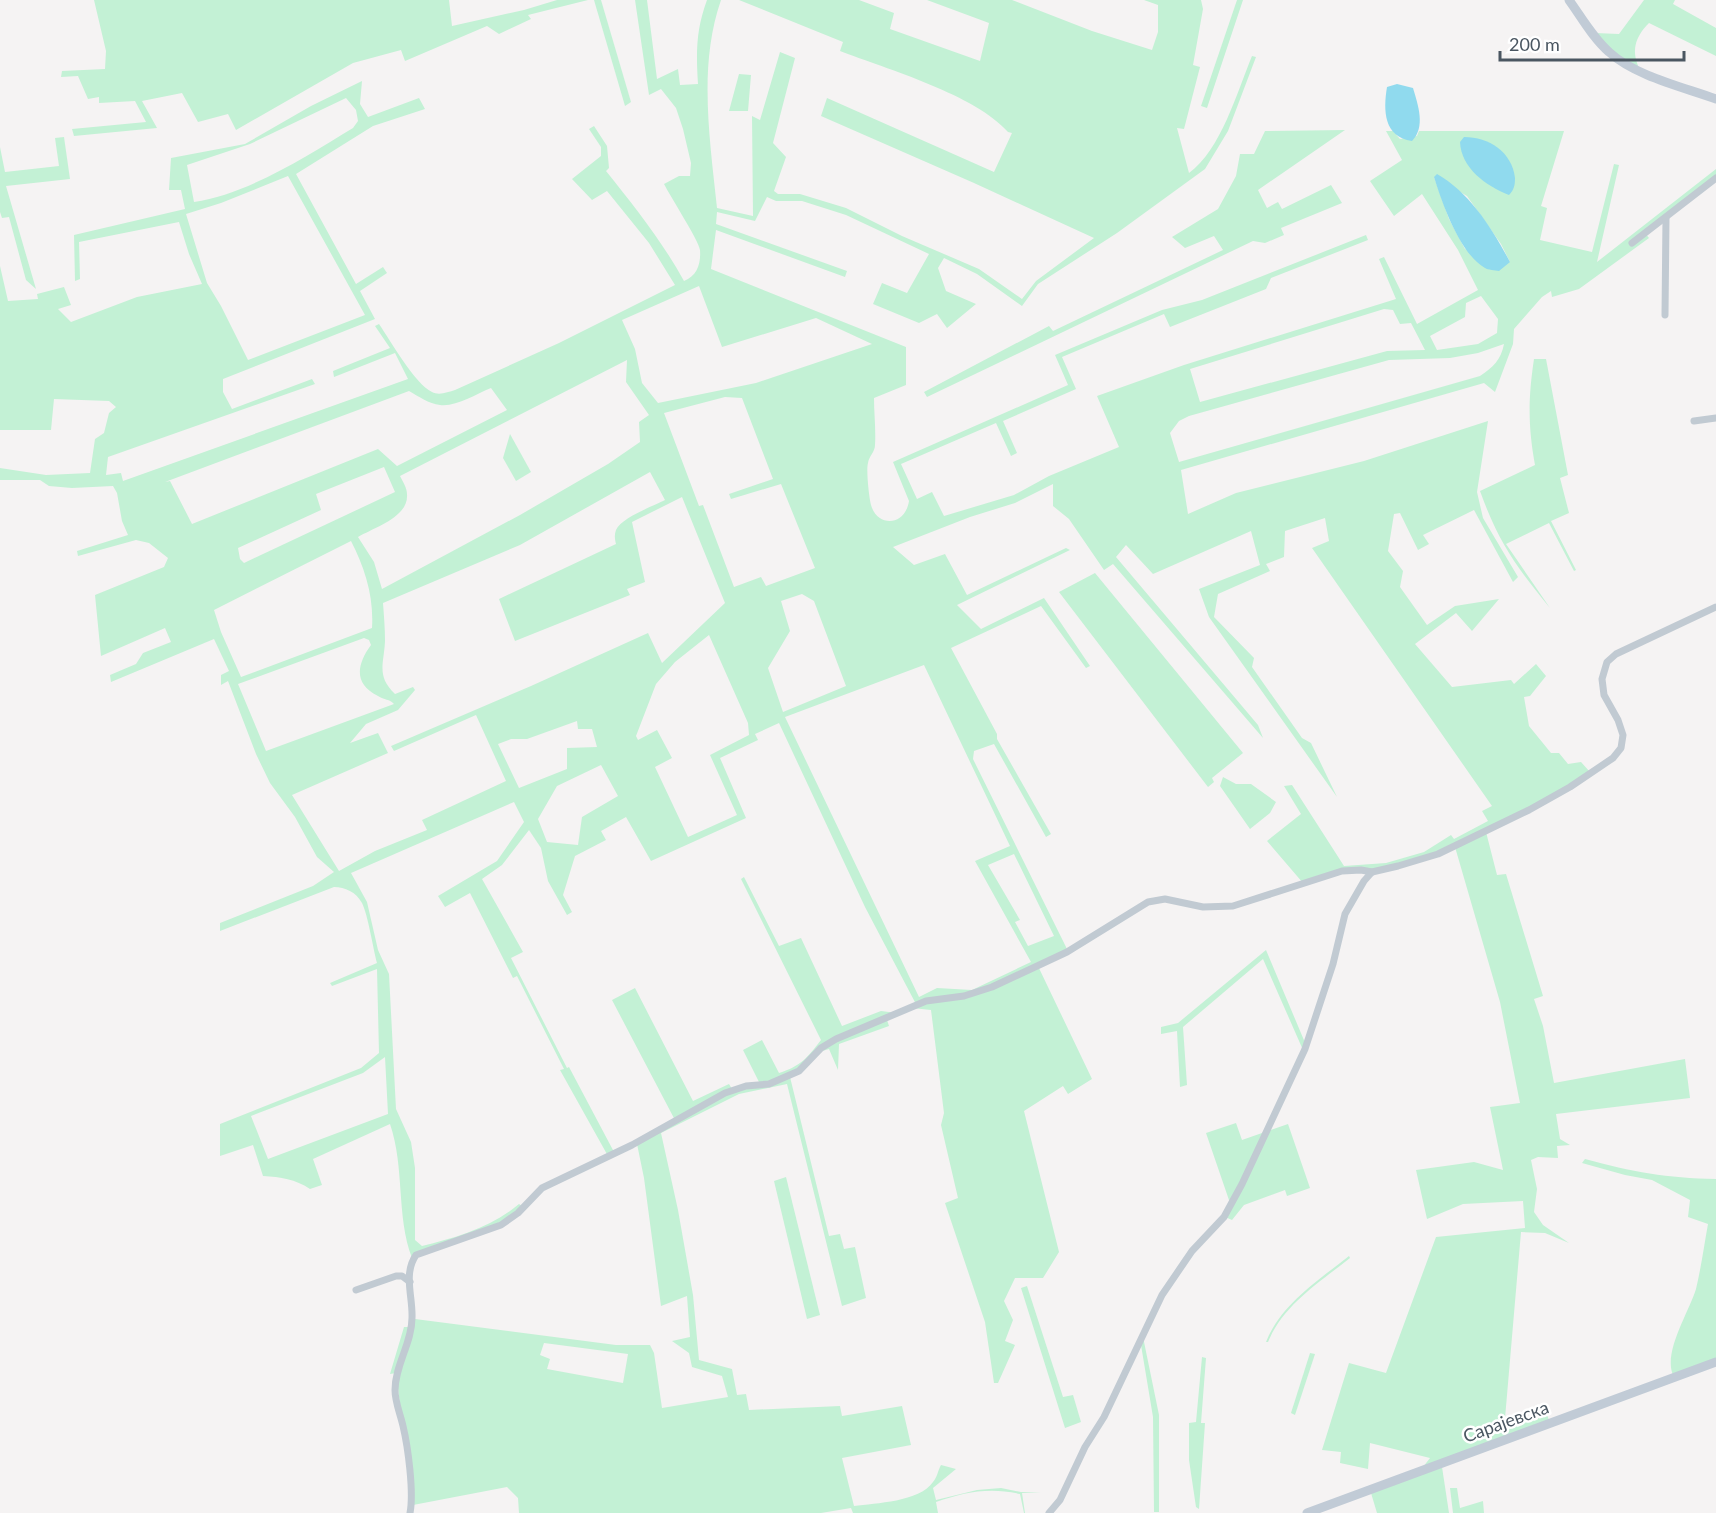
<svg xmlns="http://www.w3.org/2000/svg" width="1716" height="1513" font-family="Lato,sans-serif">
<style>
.green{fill:#c3f1d5;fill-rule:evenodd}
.water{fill:#90daee}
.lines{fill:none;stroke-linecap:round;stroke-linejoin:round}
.street{stroke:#c1cad2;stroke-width:7}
.secondary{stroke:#c1cbd6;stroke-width:9}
.labels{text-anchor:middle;stroke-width:5;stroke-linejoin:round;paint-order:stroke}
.street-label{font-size:18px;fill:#4a5661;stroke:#fff}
</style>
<rect width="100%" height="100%" fill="#f5f3f3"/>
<g class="green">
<path d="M94 0H449L452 26 524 10 557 0H588L528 15 531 19 499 34 487 26 405 61 401 50 353 63 236 130 228 114 198 122 182 93 142 101 157 128 74 136 72 129 146 122 135 101 99 103V97L88 99 78 76 61 77 62 71 105 69 106 51Z"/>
<path d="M594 0H601L631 102 625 106Z"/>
<path d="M635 0H647L657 79 678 69 680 85 698 84C696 52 696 30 707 0H721C698 66 710 140 717 208L753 216 752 116 760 120 780 52 795 58 773 143 786 157 774 191 778 194H800L846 208 902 236 979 269 1022 299 1036 281 1094 238 974 183 821 116 827 98 994 172 1012 133 1008 132C976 95 887 69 840 51L843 42 739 0H859L894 13 890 29 980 61 989 23 927 0H1012L1092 31 1152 50 1158 32V5L1144 0H1201L1203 9 1193 65 1200 67 1184 129 1177 128 1189 173C1221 150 1237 92 1252 56L1256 57 1228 131 1205 169 1117 233 1038 284 1022 306 977 274 944 258 938 268 946 291 976 304 947 328 937 314 919 323 873 304 882 283 907 293 929 254 846 215 802 201H776L767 197 755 221 717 212 716 224 847 271 845 277 716 230 711 269 906 347V385L874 398C874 413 876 430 875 445 875 452 869 456 868 463 866 470 869 497 871 505 877 527 905 527 909 501L893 462 1068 385 1055 355 1162 310 1202 300 1366 235 1368 240 1271 278 1266 289 1170 327 1164 314 1062 357 1076 389 1003 421 1017 453 1011 456 996 423 901 464 917 499 932 492 944 516 1014 495 1049 476 1119 447 1097 396 1184 365 1396 299 1379 259 1384 257 1417 324 1478 290 1458 250 1422 194 1394 216 1370 181 1402 160 1386 131H1393L1400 139 1417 136 1419 131H1564L1541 206 1547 208 1540 240 1592 252 1614 164 1619 165 1597 262 1716 169V177L1644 232 1649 238 1579 289 1552 297 1551 291 1542 297 1514 329 1513 344 1495 392 1484 383 1181 470 1188 514 1236 493 1364 461 1488 421 1477 492 1483 518 1518 577 1513 582 1474 510 1423 535 1429 544 1418 550 1400 513 1394 514 1388 551 1403 571 1400 587 1427 625 1455 606 1499 599 1472 631 1456 613 1415 644 1452 687 1511 680 1514 684 1536 664 1546 676 1530 696 1524 697 1529 726 1551 753H1559L1568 764 1581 762 1590 772 1553 797 1429 855 1375 869H1346L1303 883 1267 841 1301 814 1284 786 1292 785 1344 866 1386 863 1424 852 1451 835 1454 839 1488 821 1482 811 1492 806 1312 548 1329 541 1325 518 1285 531 1284 557 1266 564 1270 571 1218 594 1214 617 1254 658 1252 667 1302 738 1311 743 1337 797 1209 617 1199 589 1260 565 1251 531 1153 574 1126 545 1116 557 1258 725 1263 738 1113 564 1104 570 1069 519 1053 506V484L1015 503 970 517 893 547 914 565 945 554 967 595 1066 548 1070 550 957 605 981 629 1044 598 1090 666 1086 668 1041 606 951 648 997 734V739L1051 834 1046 837 994 744 974 751 973 759 1067 949 1037 964 1092 1079 1068 1094 1063 1086 1024 1111 1059 1252 1043 1278H1015L1004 1301 1013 1320 1005 1341 1015 1345 998 1383H994L985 1322 945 1203 958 1198 941 1125 944 1113 931 1010 912 1008 917 1006 865 907 779 723 755 734 758 740 720 758 746 818 651 861 626 817 601 831 606 840 575 856 563 895 572 912 567 915 548 881 541 848 529 830 502 865 482 879 523 952 511 958 567 1068 569 1067 614 1152 608 1156 560 1070 564 1069 517 976 513 978 470 893 445 907 438 896 497 861 524 822 514 802 351 873 367 902 378 950 389 974 396 1109 411 1142 415 1168V1240L422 1246C455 1238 492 1227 519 1204L522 1206 510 1218 412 1258C396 1216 405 1168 390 1124L313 1159 322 1185 310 1189C295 1179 281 1177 263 1176L253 1145 220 1156V1124L361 1068 379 1053 377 969 332 986 330 983 377 963C373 948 368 915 362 903 356 892 345 887 334 887L220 931V923L313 886 334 872 317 857 295 817 270 783 256 754 228 681 221 685V675L229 671 214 639 111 682 110 675 136 664 143 653 171 642 165 628 101 656 95 595 164 567 168 558 149 543 136 540 78 556 77 551 128 535 122 521 117 493 113 486 72 488 49 486 40 480H0V468L46 475 90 473 95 439 104 433 109 413 116 407 109 401 54 399 51 430H0V266L8 301 38 299 37 294 64 287 71 305 58 309 71 322 137 297 202 284 189 254 179 222 79 242 80 279 75 281 74 235 185 209 181 190H169L171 158 245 144 311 106 362 81 360 104 368 117 419 98 425 109 373 126 296 174 356 284 383 267 387 273 360 291 375 319 223 379V392L232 409 312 379 315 384 108 457 106 475 121 473 123 481 408 379 395 353 334 377 333 371 390 348 375 326 379 324C390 340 415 384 432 392 439 396 448 392 455 390L559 343 675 285 649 243 607 191 592 200 572 179 601 156V147L589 129 594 126 607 146 609 168 606 171C634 206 662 241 684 281 697 276 701 264 700 250 699 241 670 196 664 184L679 176H690L691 163 683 129 676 108 661 89 649 95ZM346 98 356 110 358 121 353 128C307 156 248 194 194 202L187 165 250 144ZM288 176 365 315 248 360 221 306 207 283 186 214 221 203ZM1434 177 1467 196 1501 244 1510 262 1465 249 1449 219ZM699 286 722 347 816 318 872 344 756 383 658 403 642 383 635 349 622 320ZM1481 296 1498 319 1497 333 1478 344 1437 350 1430 336 1465 317 1466 303ZM1384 309 1393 310 1400 324 1411 323 1425 350 1387 351 1200 402 1190 369ZM1504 344C1501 360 1493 367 1480 376L1179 462 1170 433 1179 421 1189 416 1389 360 1450 358 1478 353ZM627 360 626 382 649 415 639 422 640 442 608 464 520 515 382 589 374 562 358 537C375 527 409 517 407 494 407 488 403 482 400 476ZM491 388 507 410 397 466 378 449 192 524 170 481 165 482 409 391C418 396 429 404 440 405 456 407 476 394 491 388ZM725 397 742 398 773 479 729 494 731 499 781 484 815 568 766 586 761 577 734 587 703 505 699 506 664 413ZM384 467 395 492 244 563 240 559 238 548 321 510 316 494ZM650 472 665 500C653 506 621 518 616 530 614 535 615 540 616 544L499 599 515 641 630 595 627 589 645 582 632 522 682 497 725 603 662 663 648 633 531 686 391 746 394 751 476 715 506 781 422 820 427 830 375 851 339 871 292 795 388 753 378 733 350 743 366 724 398 710 415 690 413 687 395 694C376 676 384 664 385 641 385 629 384 616 383 603L520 545ZM351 541C365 568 374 597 372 628L241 677 221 632 214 610ZM802 594 814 601 846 686 783 712 768 668 790 631 781 601ZM709 635 748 723 749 735 710 755 737 815 688 837 655 767 672 758 657 730 638 740 636 736 656 684 675 662ZM364 638 369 640 371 645C357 664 353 684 378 696 384 700 390 699 394 704L266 751 238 684ZM924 665 1010 846 975 861 1031 962 972 990 937 988 919 997 785 717ZM577 721 578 729H592L597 747 567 748V769L519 788 498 744 511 739H527ZM601 765 618 796 582 817 578 845 547 842 538 819 557 786ZM1014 854 1054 936 1028 946 1015 922 1020 920 988 865ZM385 1057 388 1114 268 1159 251 1116 363 1073Z"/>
<path d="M1237 0H1243L1207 108 1201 106Z"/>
<path d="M1644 0H1675L1673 4 1716 28V56L1649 23C1634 38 1631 52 1640 70L1617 58 1595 33 1619 34Z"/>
<path d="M739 74 751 75 748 111H729Z"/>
<path d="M1345 130 1258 190 1267 208 1278 202 1282 209 1331 185 1342 203 1281 228 1284 235 1265 243 1253 241 927 397 924 392 1049 326 1053 331 1223 250 1214 236 1185 248 1172 237 1218 209 1236 176 1240 154H1254L1265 131Z"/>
<path d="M64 137 70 179 6 186 36 289 26 280 9 217 2 218 0 212V147L5 172 59 166 55 138Z"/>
<path d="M1534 359H1546L1568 475 1560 478 1569 513 1551 521 1576 570 1574 571 1549 523 1506 544 1550 608C1516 567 1498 541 1480 491L1535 465C1528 426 1528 399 1534 359Z"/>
<path d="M510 434 531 472 516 481 503 458Z"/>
<path d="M1095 573 1243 753 1212 778 1214 782 1208 787 1059 592Z"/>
<path d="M1223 777 1236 784H1251L1276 802 1270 813 1250 829 1220 786Z"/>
<path d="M1486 832 1497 875 1506 874 1543 996 1534 999 1543 1026 1554 1083 1685 1059 1690 1098 1556 1114 1560 1139 1570 1145 1557 1146 1558 1158 1538 1157 1531 1160 1537 1189 1534 1212 1543 1225 1569 1243 1545 1233 1521 1232 1504 1430 1547 1415 1549 1420 1423 1467 1430 1458 1370 1443 1368 1469 1340 1463 1341 1452 1322 1450 1349 1363 1386 1373 1436 1237 1525 1228 1523 1201 1463 1204 1427 1219 1416 1170 1474 1162 1503 1170 1490 1107 1520 1103 1500 1002 1455 847Z"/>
<path d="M744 877 779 946 801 938 842 1026 881 1011 897 1013 887 1020 889 1026 839 1044 838 1070 829 1049 819 1052 790 1077 829 1236 840 1234 844 1249 855 1247 866 1298 842 1306 787 1084 739 1094 661 1133 678 1210 693 1295 699 1360 732 1369 737 1395 746 1394 749 1410 840 1406 842 1416 902 1406 911 1445 842 1458 854 1506C876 1503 919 1502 933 1482 937 1478 938 1470 941 1465L956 1469 933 1488 936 1500 977 1490 1001 1488 1021 1492H1041L1022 1493 1025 1513H1024L1020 1494C989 1487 965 1492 936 1502L938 1513H853L851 1508 821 1513H519L518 1498 507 1487 413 1505 396 1373 390 1374 404 1327H410L415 1319 616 1345H650L654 1353 662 1408 728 1397 722 1376 692 1367 689 1353 672 1341 690 1337 687 1296 661 1306 644 1178 637 1144 676 1122 612 1000 635 988 693 1101 729 1084 732 1089 759 1082 743 1050 762 1040 779 1073C801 1066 807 1058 821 1040L741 879ZM544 1343 628 1354 623 1383 547 1369 550 1359 540 1355Z"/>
<path d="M1266 950 1306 1045 1303 1050 1263 959 1183 1027 1187 1085 1180 1087 1177 1031 1161 1034V1027L1178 1023Z"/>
<path d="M1236 1123 1242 1140 1288 1124 1310 1188 1287 1196 1285 1190 1244 1205 1232 1220 1223 1216 1230 1203 1206 1133Z"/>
<path d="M1585 1159C1632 1172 1667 1178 1716 1179V1359L1673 1375C1663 1352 1689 1312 1696 1289 1701 1268 1704 1246 1708 1224L1688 1217 1690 1200 1652 1180 1625 1175 1582 1163Z"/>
<path d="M786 1177 820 1315 807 1319 774 1181Z"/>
<path d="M1349 1256 1350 1258C1320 1282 1283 1305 1268 1342H1266C1281 1304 1319 1280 1349 1256Z"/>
<path d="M1027 1286 1063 1397 1073 1395 1081 1422 1065 1428 1021 1288Z"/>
<path d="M1143 1337 1159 1415V1512H1154L1153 1417 1141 1345Z"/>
<path d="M1310 1353 1315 1354 1295 1415 1291 1413Z"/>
<path d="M1202 1357 1206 1358 1201 1423H1205L1199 1509 1196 1507 1189 1460V1423L1196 1422Z"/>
<path d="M1442 1467 1449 1513H1377L1371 1493Z"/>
<path d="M1450 1488H1457L1460 1508 1483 1501 1484 1513H1453Z"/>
</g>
<g class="water">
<path d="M1397 84 1413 88C1418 105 1426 127 1412 141 1384 137 1383 111 1387 87Z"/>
<path d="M1464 137C1489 137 1512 152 1515 178 1515 185 1514 190 1509 195 1486 186 1461 168 1460 142Z"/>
<path d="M1437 174C1470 193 1492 228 1510 262L1499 271C1495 270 1488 270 1485 268 1460 254 1442 203 1434 177Z"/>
</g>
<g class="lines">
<g class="street">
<path d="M1632 243 1716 178"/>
<path d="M1665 315 1666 218"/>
<path d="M1694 421 1716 418"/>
<path d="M356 1290 396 1276H402L410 1282"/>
<path d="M410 1513C414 1492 408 1447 403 1426 400 1413 395 1402 395 1390 395 1365 412 1343 412 1318 413 1297 403 1274 416 1255L501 1225 518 1213 542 1188 632 1145 725 1093 746 1086 769 1084 799 1071 821 1048 836 1039 926 1001 964 996 992 987 1067 952 1148 902 1165 899 1203 907 1233 906 1342 871 1361 870 1372 872"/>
<path d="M1049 1513 1060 1500 1085 1447 1104 1417 1162 1295 1192 1251 1224 1217 1242 1184 1305 1049 1333 964 1345 914 1364 881 1372 872 1398 866 1438 854 1529 810 1570 787 1613 758 1621 748 1623 735 1618 720 1604 695 1602 679 1607 662 1616 654 1716 607"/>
</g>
<g class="secondary">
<path d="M1569 0C1582 18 1593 38 1609 52 1635 76 1683 87 1716 99"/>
<path d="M1307 1513 1716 1362"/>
</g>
</g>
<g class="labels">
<g class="street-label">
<text transform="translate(1506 1422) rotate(-20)" y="6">Сарајевска</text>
</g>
</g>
<path d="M1500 51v9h184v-9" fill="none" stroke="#4a5661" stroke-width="3"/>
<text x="1509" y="51" font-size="18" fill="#4a5661" stroke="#ffffff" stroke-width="4.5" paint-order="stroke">200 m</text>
</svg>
